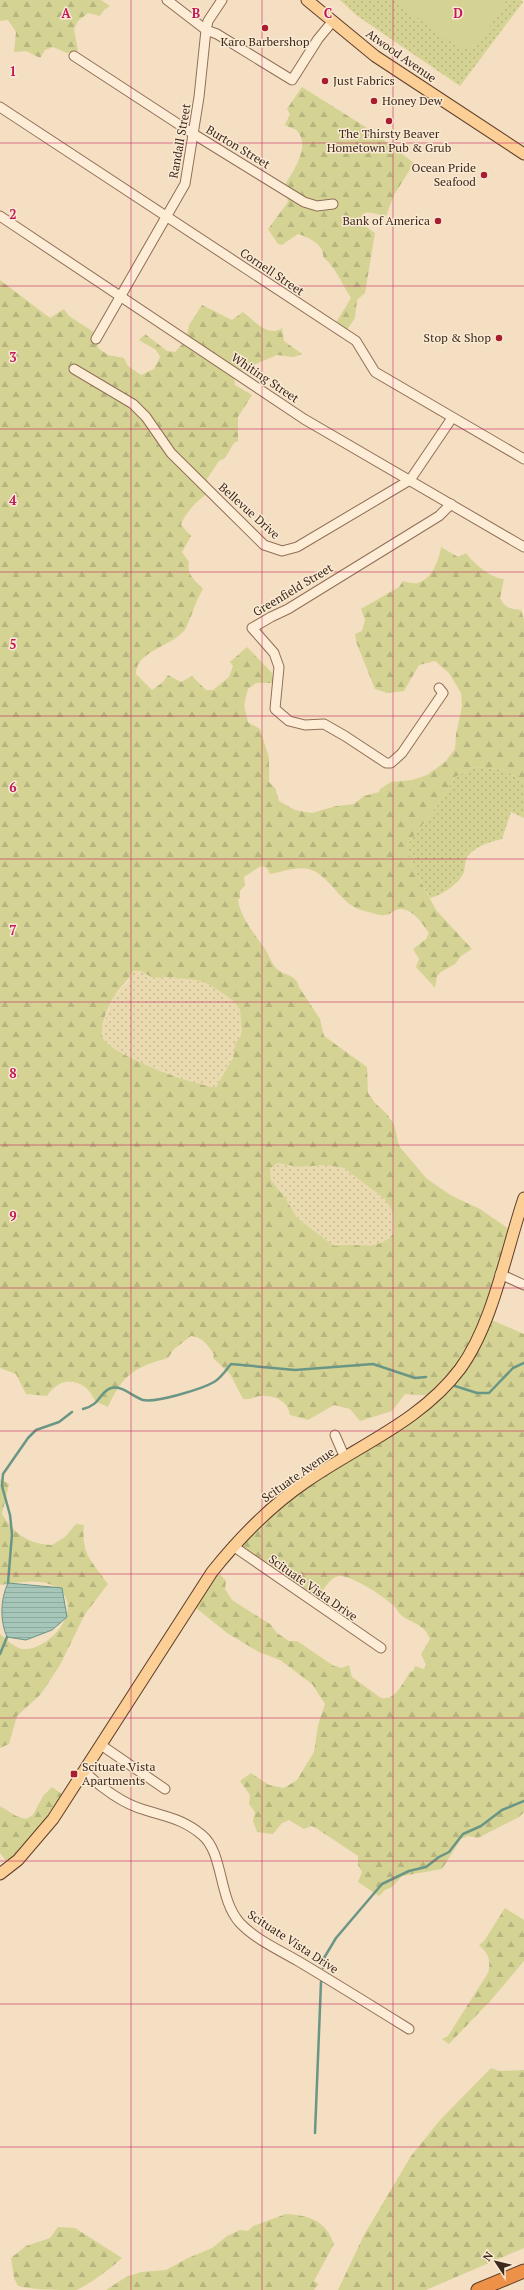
<svg xmlns="http://www.w3.org/2000/svg" width="524" height="2290" font-family="'PT Serif',serif">
<style>
.farmland{fill:url(#farmland-dots)}
.grass{fill:url(#grass-dots)}
.forest{fill:url(#forest-firs);fill-rule:evenodd}
.garden{fill:#d4d394}
.water{fill:url(#water-rules);stroke:#6a9686}
.lines{fill:none;stroke-linecap:round;stroke-linejoin:round}
.stream{stroke:#6a9686;stroke-width:2.5}
.minor-casing{stroke:#916e56;stroke-width:11}
.major-casing{stroke:#5e3d2b;stroke-width:13}
.highway-casing{stroke:#5e3d2b;stroke-width:15}
.minor{stroke:#fdedd7;stroke-width:9}
.major{stroke:#fbcf96;stroke-width:11}
.highway{stroke:#ed9149;stroke-width:13}
.grid{fill:none;stroke:#c2185b;stroke-width:1;stroke-opacity:0.55}
.poi-dot{fill:#a81e30;stroke:#faead3;stroke-width:1.5}
.labels{text-anchor:middle;stroke-width:3;stroke-linejoin:round;paint-order:stroke}
.poi-label{font-size:12px;fill:#3e291d;stroke:#faead3;text-anchor:start}
.street-label{font-size:12px;fill:#3e291d;stroke:#faead3}
.grid-label{font-size:13px;text-anchor:middle;font-weight:bold;fill:#c2185b;stroke:#faead3;stroke-width:3;stroke-linejoin:round;paint-order:stroke}
</style>
<defs>
<pattern id="farmland-dots" width="8" height="8" patternUnits="userSpaceOnUse"><rect width="8" height="8" fill="#eadaaf"/><path d="M2 2h.1M6 6h.1" fill="none" stroke="#cabb96" stroke-width="1.8" stroke-linecap="round"/></pattern>
<pattern id="grass-dots" width="8" height="8" patternUnits="userSpaceOnUse"><rect width="8" height="8" fill="#d4d394"/><path d="M2 2h.1M6 6h.1" fill="none" stroke="#b7b57f" stroke-width="1.8" stroke-linecap="round"/></pattern>
<pattern id="forest-firs" width="22" height="20" patternUnits="userSpaceOnUse"><rect width="22" height="20" fill="#d4d394"/><path d="M5 1l3.5 6h-7zM16 11l3.5 6h-7z" fill="#b7b57f"/></pattern>
<pattern id="water-rules" width="6" height="5" patternUnits="userSpaceOnUse"><rect width="6" height="5" fill="#a5c6b8"/><path d="M0 2.5h6" fill="none" stroke="#8faa9e"/></pattern>
</defs>
<rect width="100%" height="100%" fill="#f4dfc2"/>
<g class="farmland">
<path d="M133 971H141L153 978 167 977 197 980 208 984 233 1000 240 1010 242 1034 235 1044 233 1058 216 1087 197 1084 138 1062 106 1044 102 1036 103 1025 114 996 128 982Z"/>
<path d="M278 1163 298 1167 326 1165 344 1168 385 1199 393 1212 394 1233 383 1243 363 1247 345 1244 334 1246 297 1218 286 1199 271 1180 270 1169Z"/>
</g>
<g class="grass">
<path d="M340 0H521L523 2 460 86 356 15Z"/>
<path d="M475 767 505 770 524 782V818L511 812 502 839C490 842 475 846 467 857 465 861 465 868 464 872 460 883 441 896 430 898L413 867 407 845 439 803 455 777Z"/>
</g>
<g class="forest">
<path d="M0 0H101L110 6 104 10 100 16 88 13 78 21 74 29 78 51 67 53 53 47 45 50 40 58 26 51 14 52 16 32 8 20 0 21Z"/>
<path d="M302 87 372 131 414 163 394 195 386 216 367 212 363 214 360 219 362 224 375 233 365 293 357 300 355 318 345 333 334 326 351 298C342 284 336 268 323 257 325 245 308 237 298 234L282 245 278 244 268 229 288 202 285 185C293 171 312 145 296 130 294 128 288 127 285 125L290 114 287 109Z"/>
<path d="M0 280 50 318 64 309 69 316 97 334 98 348 108 355 124 358 128 366 141 375 154 369 160 357 156 350 139 340 145 334 167 351 175 352 186 340 189 325 202 305 232 320 243 312C255 321 268 338 282 328L284 341 302 354 294 357 277 355 237 372 234 377 235 385 252 395 238 417V441L234 443 225 458 219 461 207 479 210 493C200 496 183 516 181 525L191 536 182 552 189 562C186 574 195 581 203 589 196 599 189 625 184 631 170 647 136 651 136 674L152 690 163 682 168 675 181 682 192 676 206 690H213L229 677 233 666 230 662 247 647 273 674H271L279 683H256L248 689 244 705 248 722 260 729 269 758V782L275 788 279 801 295 810 312 813 336 806 354 804 364 796 379 792 380 789 391 782 412 780 427 775 445 762 455 749 456 734 462 707 461 693 449 673 435 661 419 665 404 691 387 693 375 689 357 644 355 634 362 631 365 620 361 609 399 587 403 581C407 582 414 584 418 583 432 579 439 560 441 547L458 557 466 553C474 564 491 578 504 579L500 598C505 608 510 609 521 610L524 620V782L505 770 475 767 455 777 439 803 407 845 413 867 436 910 472 949 461 956 455 964 441 972 437 976 435 988 416 967 419 959 413 949 426 939 429 933C422 923 413 908 399 909 394 910 390 915 385 915 379 916 367 911 361 910 339 903 331 876 309 869 296 866 282 872 270 874L267 868 261 866 244 877 245 885 240 891V898L238 900C241 919 255 934 265 949 270 957 271 963 278 970 286 976 297 975 299 987L320 1019 324 1036 367 1067 368 1093 375 1103 386 1113 394 1124 399 1146 427 1179 452 1196 480 1209 512 1231 487 1318 524 1334V1812L519 1817 478 1838 468 1836 461 1839 442 1869 402 1876 392 1887 385 1890 379 1896 358 1882 362 1872 358 1865V1856L316 1828 311 1826 304 1829 289 1820 282 1823 273 1834 257 1832 253 1821 255 1812 249 1804 250 1795 240 1781 251 1773 269 1785 284 1788 297 1780 314 1752 318 1725 325 1704 312 1684 280 1660 259 1652 227 1633 191 1604 215 1569 226 1581 225 1589 232 1600 270 1624 277 1633 289 1641H297L334 1666 342 1668 349 1665 352 1677 381 1698C396 1701 403 1682 410 1672L413 1671 415 1666 424 1669 426 1665 421 1654 430 1639C424 1623 411 1624 400 1614 398 1612 397 1609 395 1607 385 1597 352 1575 339 1576 329 1577 320 1596 314 1603L233 1546 269 1509 434 1396 405 1394 392 1411 360 1421 350 1409 334 1405 308 1420 290 1415C288 1402 277 1396 265 1396 257 1395 252 1400 243 1399L230 1374 213 1358 214 1354C207 1345 203 1337 191 1336L174 1349 168 1358C135 1367 123 1374 108 1407 105 1405 100 1404 97 1402 94 1400 92 1395 90 1392 76 1376 58 1379 47 1396L26 1394 16 1374 0 1368ZM133 971H141L153 978 167 977 197 980 208 984 233 1000 240 1010 242 1034 235 1044 233 1058 216 1087C198 1087 106 1054 102 1036 100 1025 109 1004 115 995 121 986 128 981 133 971ZM278 1163 298 1167 326 1165 344 1168 385 1199 393 1212 394 1233C375 1254 358 1241 334 1246L297 1218 286 1199 271 1180 270 1169Z"/>
<path d="M0 1479 9 1484 2 1514C14 1534 28 1544 52 1545L65 1537 76 1524 84 1525C81 1555 92 1561 108 1584L85 1614 60 1665 41 1694 17 1716 9 1744 0 1748V1634C6 1639 16 1649 23 1649 51 1651 90 1603 52 1585 37 1578 15 1583 0 1585Z"/>
<path d="M52 1787 66 1797 9 1865 0 1853V1806L16 1816 26 1819 33 1815 43 1796Z"/>
<path d="M505 1908 524 1920V1961L492 1999 449 2044 442 2039 448 2036 488 1973C491 1960 489 1954 479 1945L484 1941Z"/>
<path d="M491 2068 499 2071 524 2070V2248L426 2290H338L364 2235 411 2156 440 2120Z"/>
<path d="M286 2214C309 2215 326 2221 334 2244L314 2281 319 2284 314 2290H106L126 2277 141 2272 166 2270 188 2258 212 2248 227 2236 240 2230 248 2231 253 2226Z"/>
<path d="M58 2227 75 2228 122 2258C114 2266 86 2287 76 2290 65 2290 30 2290 18 2286L14 2278 11 2258 26 2246 50 2238Z"/>
</g>
<path class="garden" d="M393 0H507L476 48H459Z"/>
<path class="water" d="M8 1583 62 1588 67 1617 52 1630 26 1640 7 1637C0 1621 0 1600 8 1583Z"/>
<g class="lines">
<g class="stream">
<path d="M455 1386 477 1393H489L513 1368 524 1363"/>
<path d="M83 1409C102 1404 98 1393 111 1388 122 1385 133 1397 143 1400 156 1403 202 1389 214 1382 221 1378 226 1370 231 1364L295 1370 373 1364 415 1378 426 1377"/>
<path d="M8 1583 12 1534 10 1515 2 1486 3 1474 28 1438 36 1430 59 1422 72 1412"/>
<path d="M0 1654 7 1637"/>
<path d="M323 1968 324 1958 336 1938 382 1884 409 1871 426 1867 439 1857 449 1852 463 1834 481 1826 502 1810 524 1801"/>
<path d="M315 2133 321 1982"/>
</g>
<defs>
<g id="minor">
<path d="M167 0 206 30 217 34 292 80 318 39 332 22"/>
<path d="M74 56 192 133 304 202 317 206 333 204"/>
<path d="M0 107 356 341 375 372 524 459"/>
<path d="M0 216 304 419 524 547"/>
<path d="M96 339 185 184 199 97 206 30 208 21 222 0"/>
<path d="M74 369 133 404 146 417 171 453 264 545 282 551 297 547 410 480 452 418"/>
<path d="M439 688 443 693 402 753 391 763H386L345 736 324 724 305 725 289 721 275 709 279 667 274 653 252 628 271 617 288 609 439 516 451 504"/>
<path d="M500 1274 524 1285"/>
<path d="M335 1435 345 1458"/>
<path d="M233 1546 381 1648"/>
<path d="M101 1745 165 1789"/>
<path d="M84 1771C100 1787 123 1804 145 1810 167 1817 183 1819 202 1835 224 1853 218 1899 240 1923 255 1939 279 1950 298 1961 335 1983 372 2006 409 2029"/>
</g>
<g id="major">
<path d="M307 0 375 56 524 154"/>
<path d="M0 1874 18 1860 53 1819 212 1572C240 1537 270 1506 307 1481 359 1445 421 1421 460 1369 493 1324 506 1251 524 1198"/>
</g>
<path id="highway" d="M478 2290 524 2271"/>
</defs>
<use href="#minor" class="minor-casing"/>
<use href="#major" class="major-casing"/>
<use href="#highway" class="highway-casing"/>
<use href="#minor" class="minor"/>
<use href="#major" class="major"/>
<use href="#highway" class="highway"/>
</g>
<path class="grid" d="M131 0V2290M262 0V2290M393 0V2290M0 143H524M0 286H524M0 429H524M0 572H524M0 716H524M0 859H524M0 1002H524M0 1145H524M0 1288H524M0 1431H524M0 1574H524M0 1718H524M0 1861H524M0 2004H524M0 2147H524"/>
<g class="poi-dot">
<circle cx="265" cy="28" r="4"/>
<circle cx="325" cy="81" r="4"/>
<circle cx="374" cy="101" r="4"/>
<circle cx="389" cy="121" r="4"/>
<circle cx="484" cy="175" r="4"/>
<circle cx="438" cy="221" r="4"/>
<circle cx="499" cy="338" r="4"/>
<rect x="70" y="1770" width="8" height="8" rx="2"/>
</g>
<g class="labels">
<g class="poi-label">
<text x="265" y="46" text-anchor="middle">Karo Barbershop</text>
<text x="333" y="85">Just Fabrics</text>
<text x="382" y="105">Honey Dew</text>
<text x="389" y="138" text-anchor="middle">The Thirsty Beaver<tspan x="389" dy="14">Hometown Pub &amp; Grub</tspan></text>
<text x="476" y="172" text-anchor="end">Ocean Pride<tspan x="476" dy="14">Seafood</tspan></text>
<text x="430" y="225" text-anchor="end">Bank of America</text>
<text x="491" y="342" text-anchor="end">Stop &amp; Shop</text>
<text x="82" y="1771">Scituate Vista<tspan x="82" dy="14">Apartments</tspan></text>
</g>
<g class="street-label">
<text transform="translate(401 56) rotate(35)" y="4">Atwood Avenue</text>
<text transform="translate(180 141) rotate(-80)" y="4">Randall Street</text>
<text transform="translate(238 147) rotate(31)" y="4">Burton Street</text>
<text transform="translate(272 272) rotate(34)" y="4">Cornell Street</text>
<text transform="translate(265 378) rotate(34)" y="4">Whiting Street</text>
<text transform="translate(249 511) rotate(42)" y="4">Bellevue Drive</text>
<text transform="translate(293 590) rotate(-31)" y="4">Greenfield Street</text>
<text transform="translate(298 1475) rotate(-35)" y="4">Scituate Avenue</text>
<text transform="translate(313 1588) rotate(35)" y="4">Scituate Vista Drive</text>
<text transform="translate(293 1942) rotate(33)" y="4">Scituate Vista Drive</text>
</g>
</g>
<g class="grid-label">
<text x="66" y="18">A</text>
<text x="196" y="18">B</text>
<text x="328" y="18">C</text>
<text x="458" y="18">D</text>
<text x="13" y="76">1</text>
<text x="13" y="219">2</text>
<text x="13" y="362">3</text>
<text x="13" y="505">4</text>
<text x="13" y="649">5</text>
<text x="13" y="792">6</text>
<text x="13" y="935">7</text>
<text x="13" y="1078">8</text>
<text x="13" y="1221">9</text>
</g>
<g transform="translate(496 2262) rotate(305)" stroke="#faead3" stroke-width="3" paint-order="stroke">
<path d="M0-3L7 15L0 10L-7 15Z" fill="#3e291d"/>
<text y="-6" font-size="11" font-weight="bold" text-anchor="middle" fill="#3e291d">N</text>
</g>
</svg>
